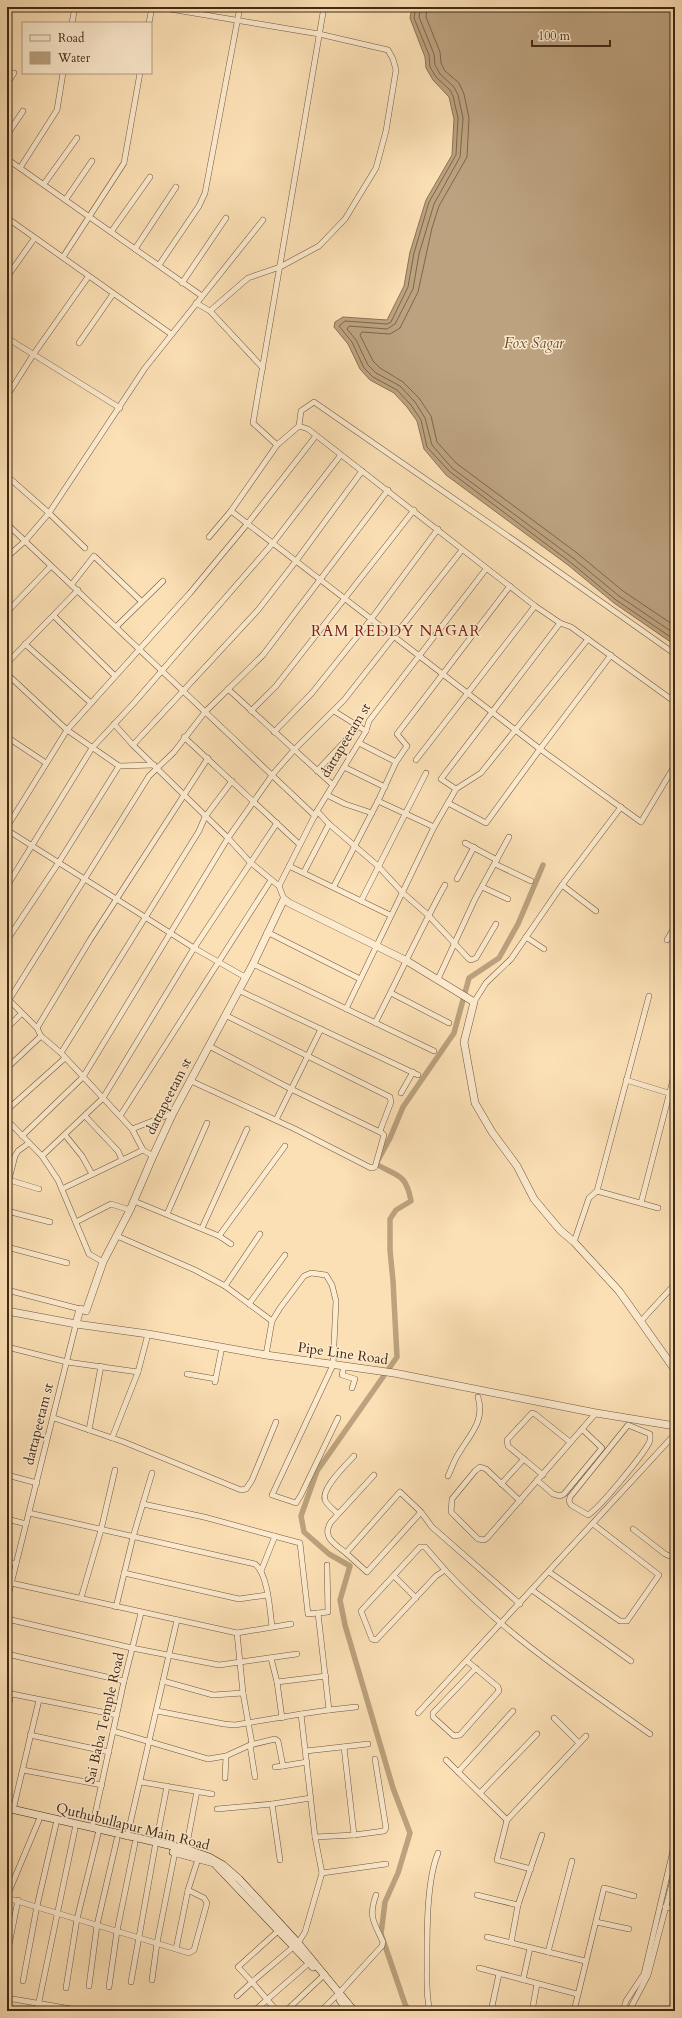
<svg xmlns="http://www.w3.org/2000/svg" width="682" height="2018" font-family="Cardo,serif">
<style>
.water{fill:#bca27f;stroke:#8b7255}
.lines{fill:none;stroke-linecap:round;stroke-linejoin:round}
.shore{stroke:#7e664a;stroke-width:1}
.canal{stroke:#bca27f;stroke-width:5.5}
.minor-casing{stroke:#70573d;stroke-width:6}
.tertiary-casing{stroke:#70573d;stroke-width:8}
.secondary-casing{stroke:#412915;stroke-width:8}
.minor{stroke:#fdebcf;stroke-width:5}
.tertiary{stroke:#fdebcf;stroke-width:7}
.secondary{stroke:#fdebcf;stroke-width:7}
.labels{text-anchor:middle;stroke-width:3;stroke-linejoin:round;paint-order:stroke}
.street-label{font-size:14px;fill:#412915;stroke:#fdebcf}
.water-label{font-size:15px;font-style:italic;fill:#664d35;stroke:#fdebcf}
.neighbourhood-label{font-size:15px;letter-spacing:1px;fill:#7a1f14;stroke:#fdebcf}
</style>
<rect width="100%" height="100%" fill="#fce0b5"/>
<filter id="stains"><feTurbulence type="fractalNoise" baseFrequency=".005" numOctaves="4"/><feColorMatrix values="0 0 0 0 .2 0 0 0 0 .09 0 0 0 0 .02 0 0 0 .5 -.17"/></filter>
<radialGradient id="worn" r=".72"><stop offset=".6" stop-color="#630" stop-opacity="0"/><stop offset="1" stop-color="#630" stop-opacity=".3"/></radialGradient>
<path class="water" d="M412 7H675V645L614 603 568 565 446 475 424 449 417 421 407 407 394 393 370 380 360 369 348 344 334 327 335 322 343 317 387 320 404 286 410 252 426 200 452 155 454 119 449 97 433 80 426 68 425 57 410 18Z"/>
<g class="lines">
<g class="shore">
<path d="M416 7 414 18 429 55 430 67 436 77 450 90 453 96 458 118 456 155 429 202 414 253 408 287 391 322 387 324 345 321 339 326 352 342 364 368 373 377 397 390 411 405 421 420 427 447 449 471 570 562 616 600 675 640"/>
<path d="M421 7 419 17 434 54 435 65 440 74 454 87 458 95 463 118 460 157 434 204 419 254 413 289 395 324 387 329 349 326 347 329 356 340 368 365 376 373 400 386 415 402 425 418 432 445 452 468 573 558 619 596 675 634"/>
<path d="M427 7 426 17 440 52 441 63 445 71 459 83 464 94 469 118 467 157 439 206 432 228 418 292 400 328 390 334 362 332 360 335 373 361 380 368 403 382 419 398 431 416 437 442 456 463 577 553 623 591 675 626"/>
</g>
<path class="canal" d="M409 2011 405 2004 381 1934 385 1902 398 1873 410 1833 393 1788 345 1625 340 1600 350 1566 329 1554 304 1532 301 1516 317 1471 397 1357 393 1281 390 1250V1219L396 1210 411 1201C406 1173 398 1177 376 1164L390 1138 403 1107 454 1033 469 978 499 958 518 924 543 865"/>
<defs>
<g id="minor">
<path d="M158 7 319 34 388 50 393 59 396 70 386 131 376 168 345 219 319 246 280 267 248 278 210 311"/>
<path d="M72 23 75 7"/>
<path d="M149 23 152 7"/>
<path d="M7 84 14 73"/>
<path d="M7 135 23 111"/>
<path d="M7 159 202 296"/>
<path d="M20 168 57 110 63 73"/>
<path d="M44 184 77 138"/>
<path d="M66 199 92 161"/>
<path d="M7 218 171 334"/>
<path d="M111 232 150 177"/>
<path d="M135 249 176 187"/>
<path d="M63 257 124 163 140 73"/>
<path d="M159 265 199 206 205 193 240 7"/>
<path d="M7 277 34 239"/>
<path d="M182 283 226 218"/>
<path d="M196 303 210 311 263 368"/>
<path d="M7 338 120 408"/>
<path d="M79 343 113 294"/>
<path d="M7 396 33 355 88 277"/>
<path d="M299 426 301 411 314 402 525 548 675 654"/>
<path d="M277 445 253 423 324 7"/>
<path d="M7 476 49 513 85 548"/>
<path d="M7 524 315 816"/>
<path d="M209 537 231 511"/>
<path d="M7 557 25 541 49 513 145 368 263 220"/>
<path d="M72 584 94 556 141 601"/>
<path d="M7 612 50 567"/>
<path d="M54 616 115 676"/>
<path d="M116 627 163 581"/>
<path d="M25 644 91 703"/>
<path d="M611 655 540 749 231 511 277 445 299 426 308 429 535 606 560 623 571 627 675 702"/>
<path d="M7 663 78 590"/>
<path d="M7 674 67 730 119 766 154 765"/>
<path d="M228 689 333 785"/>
<path d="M251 711 276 686 414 510"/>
<path d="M334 711 366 731"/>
<path d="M114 724 133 745"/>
<path d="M274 732 312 693 372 618 438 529"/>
<path d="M7 737 46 763"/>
<path d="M184 737 299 844"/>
<path d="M359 743 396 762"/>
<path d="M416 760 535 606"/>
<path d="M344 767 385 787"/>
<path d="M317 771 359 726"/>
<path d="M456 789 441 779 560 623"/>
<path d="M327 795 345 804 372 813"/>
<path d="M378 801 434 827"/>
<path d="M448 803 486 823 540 749 641 822 675 765"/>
<path d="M317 811 329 824 378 866 403 893 428 915 469 959 471 960 476 958 496 924"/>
<path d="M7 827 67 730 190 593 248 523 315 437"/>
<path d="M7 830 194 948 245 977"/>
<path d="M465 843 497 860"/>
<path d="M495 864 531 881"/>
<path d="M289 866 390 915"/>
<path d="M304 872 329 824"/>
<path d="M457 879 474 847"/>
<path d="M562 885 596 911"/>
<path d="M7 886 92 748 133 704 273 543 340 456"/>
<path d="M279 886 250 862 228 838 133 745 258 610 296 561 362 471"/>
<path d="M334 886 378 801 396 762 407 746 397 734 510 586"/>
<path d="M482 887 508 899"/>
<path d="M284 899 279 886 317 811 366 731 369 721 486 569"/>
<path d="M361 901 426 773"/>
<path d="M267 932 360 979"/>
<path d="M526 937 544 949"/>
<path d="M7 940 59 862 119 766"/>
<path d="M667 940 675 926"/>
<path d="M253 964 434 1051"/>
<path d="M438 979 475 899 509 837"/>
<path d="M238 990 418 1075"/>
<path d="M391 993 449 1023"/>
<path d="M7 998 37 1028 41 1036 61 1053 132 1129 143 1150 153 1156"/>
<path d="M9 1000 149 776 174 752 205 712 263 655 388 490"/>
<path d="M474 1002 486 983 511 959 562 885 621 807"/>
<path d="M346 1009 434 827 456 789 481 773 588 639"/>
<path d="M225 1015 390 1097 391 1102 380 1131"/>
<path d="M375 1023C399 977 420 930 445 885"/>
<path d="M7 1028 21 1014"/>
<path d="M37 1028 90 940 208 758"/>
<path d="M61 1053 199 831 205 817 232 781"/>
<path d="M7 1068 41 1036"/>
<path d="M626 1080 675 1095"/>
<path d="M191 1081 295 1129 371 1168 375 1167 384 1135 382 1133 291 1089 209 1046"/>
<path d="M401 1093 413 1072"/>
<path d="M7 1110 65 1058"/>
<path d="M85 1116 118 1151 122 1160"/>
<path d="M120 1116 271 880"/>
<path d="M7 1120 42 1156 58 1180 89 1254 103 1262"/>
<path d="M276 1120 321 1029"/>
<path d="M132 1129 173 1113"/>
<path d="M65 1135 82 1156 92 1174"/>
<path d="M22 1136 83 1077 228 838 273 774 294 750 344 700 462 550"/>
<path d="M42 1156 103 1098 194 948 277 823"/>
<path d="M9 1180 39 1189"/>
<path d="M7 1187 15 1156 18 1151 29 1143"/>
<path d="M62 1189 143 1150"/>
<path d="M597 1191 658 1208"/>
<path d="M134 1201 219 1236 285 1146"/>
<path d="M641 1203 675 1072"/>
<path d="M7 1211 50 1222"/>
<path d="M167 1214 207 1123"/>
<path d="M76 1222 111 1204 130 1210"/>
<path d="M202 1228 247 1129"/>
<path d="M117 1236 195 1270 225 1286 272 1321"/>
<path d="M219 1236 231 1244"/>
<path d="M574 1242 589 1198 597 1191 649 996"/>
<path d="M7 1247 67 1263"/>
<path d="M225 1286 260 1234"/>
<path d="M7 1290 80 1309"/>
<path d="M249 1304 285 1255"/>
<path d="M641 1321 675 1284"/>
<path d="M7 1347 67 1362 138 1372"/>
<path d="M266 1355 272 1321 280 1308 304 1276 311 1273 326 1275 332 1285 336 1301 333 1365 272 1495 296 1503 301 1495 338 1418"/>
<path d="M344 1366 342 1375 355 1379 352 1388"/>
<path d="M187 1374 216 1379"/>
<path d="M215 1382 222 1347"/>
<path d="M54 1418 124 1442 241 1490 246 1489 252 1480 276 1422"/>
<path d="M628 1425 650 1434C650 1438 651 1440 649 1443 642 1456 599 1509 588 1515L571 1505 569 1501 570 1497Z"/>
<path d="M89 1430 101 1366"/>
<path d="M112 1438 138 1372 148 1334"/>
<path d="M7 1475 37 1483"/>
<path d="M543 1475 508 1446 507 1440 532 1413 535 1414 570 1442"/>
<path d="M448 1476C452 1468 454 1460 459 1453 471 1433 485 1421 478 1397"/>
<path d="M537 1480 553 1494 560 1496 564 1494 602 1448 582 1429"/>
<path d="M501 1484 524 1459"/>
<path d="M520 1501 486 1469 480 1467 475 1471 452 1499 451 1512 478 1539 484 1540 487 1538 596 1413"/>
<path d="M143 1504 204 1517 300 1543 308 1614 328 1612 327 1565"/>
<path d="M421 1512 400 1492 346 1553 367 1572 421 1512 432 1527 520 1604"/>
<path d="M29 1513 255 1564C268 1574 270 1611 272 1627"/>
<path d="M338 1514C334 1510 327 1505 325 1500 321 1488 347 1464 354 1456"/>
<path d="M7 1519 26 1524"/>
<path d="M633 1529 665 1554 672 1557 675 1554"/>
<path d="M346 1553C335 1544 321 1537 331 1522L374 1475"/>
<path d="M7 1561 16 1564"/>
<path d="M445 1570 425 1547H420L361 1611 372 1639 376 1640 436 1576 445 1570C505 1635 580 1684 650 1734"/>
<path d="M261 1571 275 1536"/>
<path d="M549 1572 620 1621H627L659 1575 593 1524"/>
<path d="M124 1573 239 1599 267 1595"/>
<path d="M394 1576 416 1598"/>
<path d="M11 1583 237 1633 291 1624"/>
<path d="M532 1590 631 1661"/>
<path d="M81 1598 101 1530 115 1470"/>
<path d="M7 1600 76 1324"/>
<path d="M116 1607 133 1537 152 1473"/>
<path d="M318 1613 329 1710 301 1714 315 1837 322 1873 386 1864"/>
<path d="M7 1619 132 1648 219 1665 297 1654"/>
<path d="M237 1633 243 1693"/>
<path d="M7 1654 124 1681"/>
<path d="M271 1658 277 1682 326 1676"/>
<path d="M467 1661 498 1687 499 1691 460 1735 454 1736 433 1717V1713L476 1668"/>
<path d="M163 1681 213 1695 243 1693 252 1744"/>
<path d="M277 1682 282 1718"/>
<path d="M7 1693 117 1715"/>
<path d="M329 1710 356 1707"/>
<path d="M157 1711 224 1724 235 1725 301 1714"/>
<path d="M7 1712 11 1694"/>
<path d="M418 1713 675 1434"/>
<path d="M554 1718 579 1743"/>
<path d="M113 1731 208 1759 226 1756 250 1745 275 1739 278 1741 283 1766 307 1762"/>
<path d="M30 1735 109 1752"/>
<path d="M250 1745 255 1777"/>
<path d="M344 1747 354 1835 384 1831 386 1828 375 1759"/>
<path d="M306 1751 368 1744"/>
<path d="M446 1760 507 1820"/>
<path d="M275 1767 283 1766"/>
<path d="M23 1770 102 1785"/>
<path d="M458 1772 513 1711"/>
<path d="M225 1778 226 1756"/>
<path d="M141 1782 212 1794"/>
<path d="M480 1793 537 1734"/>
<path d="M272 1804 280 1860"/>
<path d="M217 1809 272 1804 311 1798"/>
<path d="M13 1810 39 1700"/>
<path d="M92 1828 124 1681 141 1613"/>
<path d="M127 1837 177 1620"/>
<path d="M315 1837 354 1835"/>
<path d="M156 1843 167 1786"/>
<path d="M186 1849 197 1791"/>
<path d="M531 1869 497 1860 507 1820 586 1736"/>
<path d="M477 1895 518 1905"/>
<path d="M7 1896 39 1820"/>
<path d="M7 1898 189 1953 194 1950 207 1903 204 1898 188 1890"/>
<path d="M665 1907 675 1909"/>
<path d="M596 1922 629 1929"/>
<path d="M487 1937 585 1961"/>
<path d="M511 1943 518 1905 542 1835"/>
<path d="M176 1949 188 1890 198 1859"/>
<path d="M548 1952 572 1861"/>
<path d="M7 1955 18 1900"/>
<path d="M479 1968 577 1994"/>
<path d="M152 1980 157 1943 175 1852"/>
<path d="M523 1980 530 1948"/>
<path d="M23 1981 37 1906 56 1824"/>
<path d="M131 1982 155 1847"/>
<path d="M89 1986 97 1925 117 1839"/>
<path d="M109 1987 117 1931 135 1843"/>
<path d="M66 1988 77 1919 98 1834"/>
<path d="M340 1992 382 1946 383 1942C374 1922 368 1917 376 1895"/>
<path d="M237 1996 252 1982 238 1967 278 1931"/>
<path d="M7 1998 83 2011"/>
<path d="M37 2011 75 1829"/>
<path d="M254 2011 309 1963"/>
<path d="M277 2011 252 1982 298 1943 305 1932 322 1873"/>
<path d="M286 2011 325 1974"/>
<path d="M321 2011 337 1995"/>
<path d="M430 2011C426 1997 427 1983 427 1968 427 1936 426 1882 438 1853"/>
<path d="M491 2011 499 1974"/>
<path d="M532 2011 537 1984"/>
<path d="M574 2011 604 1888 634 1896"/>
<path d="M623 2011 626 2001 644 1974 675 1842"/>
<path d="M629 2011 648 1975 675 1872"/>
</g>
<g id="tertiary">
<path d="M7 1311 76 1324 148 1334 266 1355 394 1373 596 1413 675 1426"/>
<path d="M76 1324 80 1309 86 1311 103 1262 130 1210 153 1156 173 1113 253 964 284 899 289 903 407 961 474 1002 464 1042 475 1103 492 1132 517 1166 534 1199 560 1230 574 1242 619 1291 675 1370"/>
</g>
<g id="secondary">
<path d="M7 1808 186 1849 209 1857 223 1865 239 1879 298 1943 354 2011"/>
<path d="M173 1852 214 1863 313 1967"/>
<path d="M340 2000 348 2011"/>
</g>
</defs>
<use href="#minor" class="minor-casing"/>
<use href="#tertiary" class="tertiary-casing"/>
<use href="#secondary" class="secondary-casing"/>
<use href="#minor" class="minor"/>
<use href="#tertiary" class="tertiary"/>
<use href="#secondary" class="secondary"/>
</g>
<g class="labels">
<g class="street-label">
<text transform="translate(345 740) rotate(-59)" y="5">dattapeetam st</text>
<text transform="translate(168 1096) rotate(-63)" y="5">dattapeetam st</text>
<text transform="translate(343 1353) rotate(8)" y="5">Pipe Line Road</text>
<text transform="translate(38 1424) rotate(-76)" y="5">dattapeetam st</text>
<text transform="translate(104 1718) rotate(-77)" y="5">Sai Baba Temple Road</text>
<text transform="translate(133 1826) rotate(14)" y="5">Quthubullapur Main Road</text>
</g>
<g class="water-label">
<text x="534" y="348">Fox Sagar</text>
</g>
<g class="neighbourhood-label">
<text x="396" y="636">RAM REDDY NAGAR</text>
</g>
</g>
<rect width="682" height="2018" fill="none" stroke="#fce0b5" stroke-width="24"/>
<rect x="8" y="8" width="666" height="2002" fill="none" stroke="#412915" stroke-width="2"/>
<rect x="12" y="12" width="658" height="1994" fill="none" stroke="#412915"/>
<rect x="22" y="22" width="130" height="52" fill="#fdebcf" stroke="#b29d85"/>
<rect x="30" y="35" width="20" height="6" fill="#fdebcf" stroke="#b29d85"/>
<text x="58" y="42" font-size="12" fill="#412915">Road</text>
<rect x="30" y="52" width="20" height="12" fill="#bca27f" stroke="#b29d85"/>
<text x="58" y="62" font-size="12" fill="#412915">Water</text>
<path d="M532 40v6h78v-6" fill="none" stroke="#412915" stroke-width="2"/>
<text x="538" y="40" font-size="12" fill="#412915" stroke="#fdebcf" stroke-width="3" paint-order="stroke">100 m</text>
<rect width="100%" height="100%" filter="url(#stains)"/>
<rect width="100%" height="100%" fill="url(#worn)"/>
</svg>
